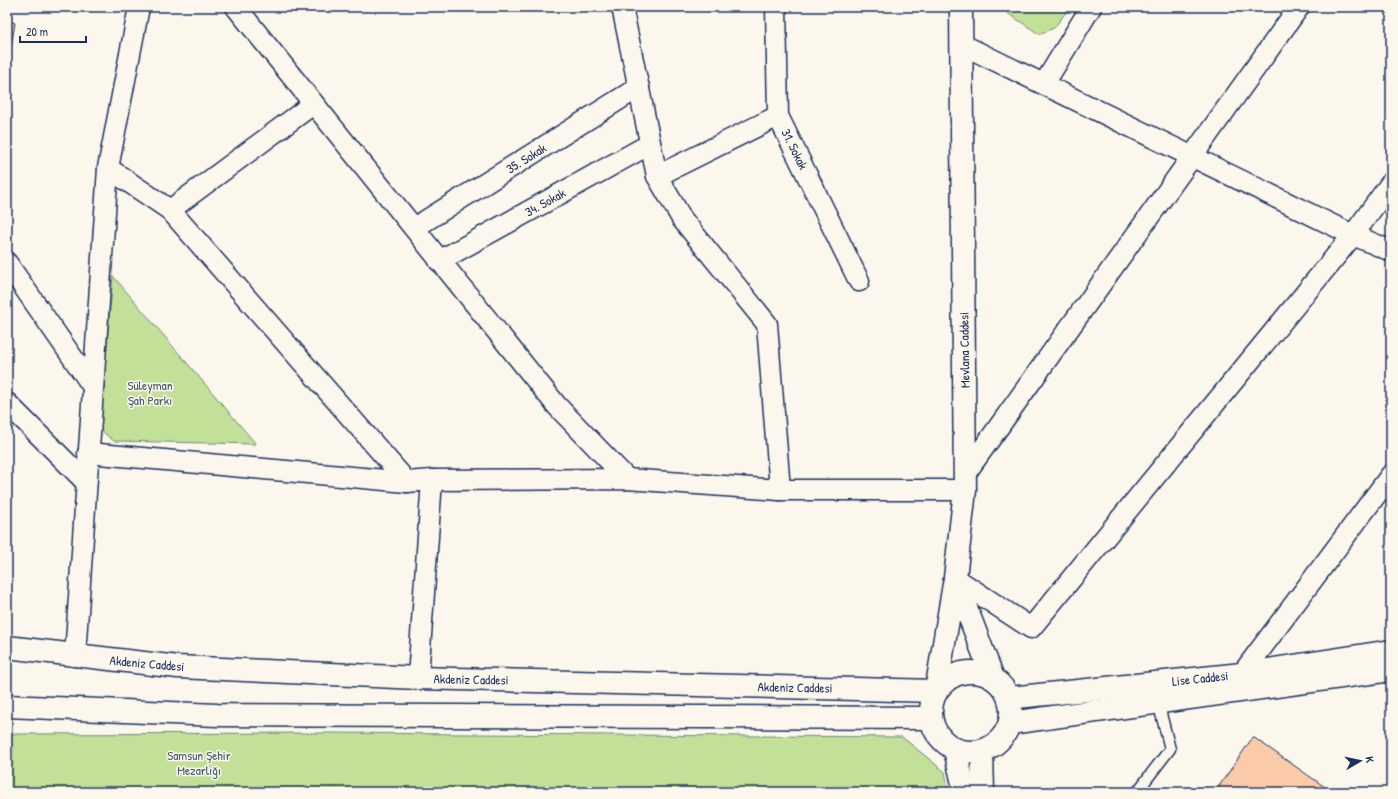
<svg xmlns="http://www.w3.org/2000/svg" width="1398" height="799" font-family="'Patrick Hand',sans-serif">
<style>
.green{fill:#c2e098;stroke:#6e887b}
.building{fill:#facaa9;stroke:#1b2f5e}
.lines{fill:none;stroke-linecap:round;stroke-linejoin:round}
.lane-casing{stroke:#1b2f5e;stroke-width:13}
.street-casing{stroke:#1b2f5e;stroke-width:23}
.secondary-casing{stroke:#1b2f5e;stroke-width:25}
.lane{stroke:#fbf7ec;stroke-width:10}
.street{stroke:#fbf7ec;stroke-width:20}
.secondary{stroke:#fbf7ec;stroke-width:22}
.labels{text-anchor:middle;stroke-width:3;stroke-linejoin:round;paint-order:stroke}
.street-label{font-size:13px;fill:#1b2f5e;stroke:#fbf7ec}
.park-label{font-size:13px;fill:#455b6c;stroke:#fbf7ec}
</style>
<rect width="100%" height="100%" fill="#fbf7ec"/>
<filter id="ink" filterUnits="userSpaceOnUse"><feTurbulence type="fractalNoise" baseFrequency=".025" numOctaves="2"/><feDisplacementMap in="SourceGraphic" scale="8" xChannelSelector="R" yChannelSelector="G"/><feConvolveMatrix kernelMatrix="1 2 1 2 8 2 1 2 1" color-interpolation-filters="sRGB"/></filter>
<g filter="url(#ink)">
<g class="green">
<path d="M1006 7H1070L1054 28 1039 34 1006 12Z"/>
<path d="M113 276 256 444 114 441 99 429Z"/>
<path d="M329 733 902 737 945 772 949 792H7V734Z"/>
</g>
<g class="building">
<path d="M7 20 15 23 7 71Z"/>
<path d="M1253 737 1325 787 1321 792H1215Z"/>
</g>
<g class="lines">
<defs>
<path id="lane" d="M1137 792 1170 749 1158 702"/>
<g id="street">
<path d="M236 7 557 406 627 479"/>
<path d="M622 7 657 176 682 219 767 324 780 490"/>
<path d="M776 7 778 116 859 281"/>
<path d="M961 44 1353 235 1391 251"/>
<path d="M1044 84 1091 7"/>
<path d="M108 168 170 210 407 482"/>
<path d="M657 176 778 116"/>
<path d="M170 210 313 104"/>
<path d="M414 228 639 87"/>
<path d="M439 261 650 144"/>
<path d="M7 263 93 387"/>
<path d="M7 403 86 482"/>
<path d="M88 453 407 482 432 480 627 479 780 490H965"/>
<path d="M965 474 1299 7"/>
<path d="M955 578 1031 628 1353 235 1391 183"/>
<path d="M75 656 108 168 139 7"/>
<path d="M1242 674 1391 475"/>
<path d="M418 678 432 480"/>
</g>
<g id="secondary">
<path d="M955 579 993 678"/>
<path d="M7 647 178 667 418 678 936 691 955 578 965 490 961 7"/>
<circle cx="971" cy="712" r="40"/>
<path d="M1009 698 1242 674 1391 651"/>
<path d="M7 706 217 715 931 718"/>
<path d="M1010 723 1391 670"/>
<path d="M955 750 965 792"/>
<path d="M982 752 983 792"/>
</g>
</defs>
<use href="#lane" class="lane-casing"/>
<use href="#street" class="street-casing"/>
<use href="#secondary" class="secondary-casing"/>
<use href="#lane" class="lane"/>
<use href="#street" class="street"/>
<use href="#secondary" class="secondary"/>
</g>
</g>
<g class="labels">
<g class="street-label">
<text transform="translate(795 149) rotate(64)" y="5">31. Sokak</text>
<text transform="translate(526 158) rotate(-32)" y="5">35. Sokak</text>
<text transform="translate(545 202) rotate(-29)" y="5">34. Sokak</text>
<text transform="translate(964 350) rotate(-91)" y="5">Mevlana Caddesi</text>
<text transform="translate(147 663) rotate(5)" y="5">Akdeniz Caddesi</text>
<text transform="translate(1200 678) rotate(-6)" y="5">Lise Caddesi</text>
<text transform="translate(471 679) rotate(1)" y="5">Akdeniz Caddesi</text>
<text transform="translate(795 687) rotate(1)" y="5">Akdeniz Caddesi</text>
</g>
<g class="park-label">
<text x="150" y="390">Süleyman<tspan x="150" dy="15">Şah Parkı</tspan></text>
<text x="199" y="760">Samsun Şehir<tspan x="199" dy="15">Mezarlığı</tspan></text>
</g>
</g>
<rect width="1398" height="799" fill="none" stroke="#fbf7ec" stroke-width="24"/>
<rect x="12" y="12" width="1374" height="775" fill="none" stroke="#1b2f5e" stroke-width="1.5" filter="url(#ink)"/>
<g transform="translate(1360 761) rotate(81)" stroke="#fbf7ec" stroke-width="3" paint-order="stroke">
<path d="M0-3L7 15L0 10L-7 15Z" fill="#1b2f5e"/>
<text y="-6" font-size="11" font-weight="bold" text-anchor="middle" fill="#1b2f5e">K</text>
</g>
<path d="M20 36v6h66v-6" fill="none" stroke="#1b2f5e" stroke-width="2"/>
<text x="26" y="36" font-size="12" fill="#1b2f5e" stroke="#fbf7ec" stroke-width="3" paint-order="stroke">20 m</text>
</svg>
